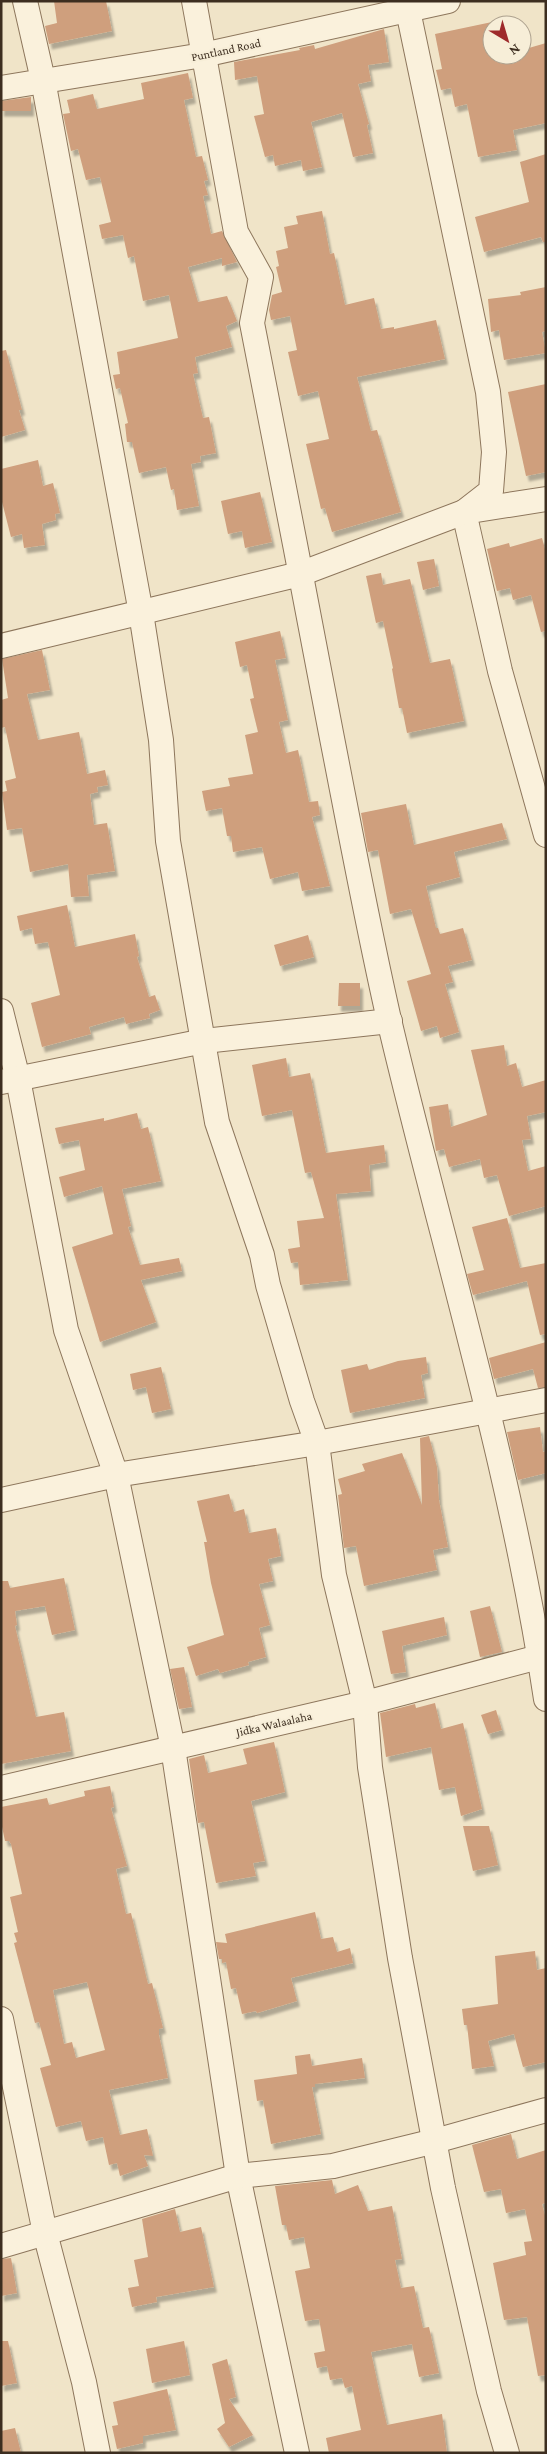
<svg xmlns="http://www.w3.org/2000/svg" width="547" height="2454" font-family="'Crimson Pro',serif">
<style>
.building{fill:#cf9f7d;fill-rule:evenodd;filter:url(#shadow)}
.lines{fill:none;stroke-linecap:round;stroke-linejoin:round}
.minor-casing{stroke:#8d765c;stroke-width:26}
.minor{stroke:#faf1dc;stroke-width:24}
.labels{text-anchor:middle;stroke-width:4;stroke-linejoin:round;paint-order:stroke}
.street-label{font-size:12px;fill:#3d2e20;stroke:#f7eed8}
</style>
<defs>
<filter id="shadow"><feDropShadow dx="3" dy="5.5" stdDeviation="1" flood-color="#0004"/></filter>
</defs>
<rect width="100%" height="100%" fill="#f0e4c8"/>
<g class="building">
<path d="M54 1H106L112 31 49 44 45 26 57 23Z"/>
<path d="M492 22V55H522V50L546 43V123L513 130 517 150 478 157 467 104 455 107 451 88 441 90 436 70 442 69 435 34Z"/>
<path d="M384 29 389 62 368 65 371 81 358 84 369 124 367 125 373 153 353 157 342 113 311 122 322 167 303 171 301 160 275 166 273 155 265 157 254 116 264 114 257 76 235 80 234 62 300 50 299 48 314 45 315 49Z"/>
<path d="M188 73 193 98 184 100 196 157 202 156 208 180 204 181 208 195 203 196 211 234 222 231 237 262 222 266V258L188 267 198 302 227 296 237 321 226 326 232 347 195 357 198 373 193 374 203 418 209 417 216 453 200 456 201 462 191 464 199 506 177 510 174 489 171 490 166 467 139 473 132 442H127L125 424 128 423 120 388 116 389 113 375 120 374 117 352 178 338 169 295 143 301 134 256 128 258 123 235 102 239 99 225 111 222 100 177 86 180 78 149 71 151 63 114 70 113 67 100 93 94 97 109 144 99 141 83Z"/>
<path d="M31 97V111H1V101Z"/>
<path d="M546 154V242H543L541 237 484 252 475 217 529 202 520 162Z"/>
<path d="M322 211 330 254 334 253 345 305 374 298 381 329 394 327V329L436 320 445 359 357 377 371 431 377 430 401 512 332 532 325 508 321 509 306 444 329 439 318 391 298 396 288 352 297 350 290 316 271 320 269 310 272 295 282 292 276 267 279 266 276 251 288 248 284 227 298 224 296 216Z"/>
<path d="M546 287V331L542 332 546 353 504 360 499 330 491 332 488 299 521 295 520 292Z"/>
<path d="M6 350 22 410H19L25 430 1 437V351Z"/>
<path d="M546 384V472L526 476 508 392Z"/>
<path d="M38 460 43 486 53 483 60 513 55 514 56 520 42 524 45 545 24 548 22 534 11 537 1 498V469Z"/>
<path d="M260 492 272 542 245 548 242 531 228 534 221 501Z"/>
<path d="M542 538 546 553V631L541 632 531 595 513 600 510 588 497 591 487 549 509 543 510 547Z"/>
<path d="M434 559 439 586 423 590 417 562Z"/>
<path d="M381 573 383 585 410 579 430 663 450 659 464 721 407 733 402 708H399L392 669 393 668 383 621 376 623 366 576Z"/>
<path d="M280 631 286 658 275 660 288 720 279 722 286 753 298 750 309 802 318 801 320 815 312 817 330 886 302 891 298 872 270 879 262 847 233 852 231 836H227L222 808 206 811 202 791 230 786 228 778 253 774 245 735 258 732 250 699 254 698 247 665 240 667 235 642Z"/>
<path d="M42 650 50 690 27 694 38 740 79 732 87 774 105 770 108 785 97 787 98 792 90 794 94 825 107 823 115 871 87 875 89 896 71 897 68 864 30 872 22 828 7 830 2 792 7 791 5 781 16 778 5 727 1 728V700L8 698 2 659Z"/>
<path d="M406 804 414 845 502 823 507 839 454 852 460 877 426 886 436 928H438L440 934 463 928 472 960 448 966 453 982 445 984 459 1032 440 1038 437 1026 421 1031 407 981 431 974 411 909 390 914 378 850 368 852 361 813Z"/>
<path d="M67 905 75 947 135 934 139 956 137 957 149 997 155 995 160 1010 149 1014 150 1018 126 1024 124 1017 89 1027 91 1034 42 1047 31 1003 60 995 48 942 35 944 32 928 20 931 17 916Z"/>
<path d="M308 935 314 957 280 966 274 945Z"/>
<path d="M339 983H360V1006H338Z"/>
<path d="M504 1045 507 1066 516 1063 522 1087 546 1080V1112L527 1116 531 1139 522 1140 528 1171 546 1166V1206L509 1216 497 1175 484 1178 480 1159 449 1167 444 1149 436 1151 429 1107 448 1104 451 1127 487 1115 471 1050Z"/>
<path d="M286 1058 289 1077 310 1073 326 1153 384 1145 386 1162 369 1165 371 1191 336 1194 348 1280 300 1285 298 1262 291 1263 288 1249 300 1247 297 1221 324 1218 311 1172 305 1173 292 1110 262 1116 252 1065Z"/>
<path d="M137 1113 141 1129 148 1127 161 1181 122 1189 131 1226 128 1227 140 1265 179 1258 182 1271 141 1280 156 1322 100 1342 72 1247 113 1234 102 1186 64 1197 59 1177 85 1170 79 1140 59 1144 55 1128 104 1118V1121Z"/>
<path d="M507 1218 520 1268 546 1263V1334L540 1335 527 1281 473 1295 467 1274 484 1270 472 1227Z"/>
<path d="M546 1342V1387L538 1388 533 1369 494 1379 489 1358Z"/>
<path d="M426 1357 428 1373 421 1375 425 1398 350 1413 341 1370 367 1364 369 1370 398 1361Z"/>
<path d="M161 1367 171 1409 152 1413 146 1387 133 1390 130 1374Z"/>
<path d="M540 1427 543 1452 546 1451V1473L518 1480 507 1432Z"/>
<path d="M429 1436 437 1467 439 1500 448 1547 433 1550 437 1570 364 1586 356 1546 344 1548 338 1495 342 1494 338 1479 365 1471 362 1464 402 1453 422 1505 420 1438Z"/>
<path d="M229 1494 234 1512 244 1509 249 1533 276 1528 281 1556 268 1559 273 1581 259 1584 270 1625 259 1628 266 1657 248 1662 249 1665 220 1673 218 1669 196 1676 187 1647 224 1635 211 1583 204 1542H207L197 1501Z"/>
<path d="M64 1578 75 1630 52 1635 45 1606 15 1611 17 1625 15 1626 36 1717 64 1712 71 1751 1 1764V1581H8L10 1588Z"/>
<path d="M490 1606 502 1652 480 1657 470 1611Z"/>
<path d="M444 1617 447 1635 402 1646 406 1672 391 1674 382 1631Z"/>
<path d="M184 1667 192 1707 179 1709 170 1669Z"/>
<path d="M435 1703 441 1729 463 1723 482 1809 461 1816 455 1787 439 1790 431 1747 386 1757 380 1713 415 1704 416 1708Z"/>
<path d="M496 1710 502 1730 488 1734 481 1715Z"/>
<path d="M274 1742 285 1792 251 1801 265 1861 253 1863 256 1876 216 1883 204 1822 198 1823 189 1759 204 1755 208 1773 247 1764 243 1749Z"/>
<path d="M110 1786 114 1807 111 1808 127 1866 116 1869 126 1914 131 1913 148 1984 152 1983 163 2028 159 2029V2035L168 2078 109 2090 120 2135 147 2129 153 2156 144 2155 148 2166 120 2176 117 2163 109 2165 103 2137 86 2141 81 2121 56 2127 40 2068 51 2065 39 2022 35 2023 14 1943 17 1942 14 1933 18 1932 10 1897 22 1894 11 1844 9 1841H5L1 1822V1807L47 1798 49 1805 85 1796 84 1791ZM87 1982 105 2050 76 2058 72 2042 64 2044 53 1990Z"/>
<path d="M463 1826H489L498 1865 473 1871Z"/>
<path d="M315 1912 321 1939 333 1937 337 1952 350 1948 353 1963 291 1978 297 2001 257 2013 256 2011 242 2014 236 1988 231 1989 226 1962 222 1963V1959H219L216 1942 227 1943 225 1934Z"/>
<path d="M535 1951 537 1970 546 1968V2062L523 2067 514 2034 488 2041 494 2066 472 2069 467 2025H464L462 2009 498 2004 495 1956Z"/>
<path d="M310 2054 312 2066 362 2058 365 2078 315 2084V2087H312L321 2134 271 2144 263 2100 257 2101 254 2080 297 2074 295 2056Z"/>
<path d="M511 2134 517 2159 546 2150V2203L542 2204 546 2219V2375L538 2376 527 2317 504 2320 493 2263 526 2255 524 2242 532 2241 525 2209 506 2213 501 2189 484 2192 472 2145Z"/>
<path d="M332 2180 335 2194 358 2185 368 2211 392 2206 402 2259 395 2260 401 2288 414 2286 423 2328 429 2327 439 2373 419 2377 412 2344 371 2352 378 2385 387 2425 442 2414 447 2453H329L326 2438 361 2430 352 2386 345 2388 342 2378 330 2380 327 2366 317 2368 314 2353 325 2351 319 2319 305 2321 295 2271 310 2268 304 2237 289 2240 286 2225H282L275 2186Z"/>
<path d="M175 2209 180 2232 201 2227 214 2287 156 2297 157 2302 132 2307 128 2288 139 2286 134 2260 148 2257 142 2219Z"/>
<path d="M11 2258 17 2293 1 2296V2259Z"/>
<path d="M1 2341H8L17 2383 1 2386Z"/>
<path d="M184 2341 190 2375 152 2383 146 2349Z"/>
<path d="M227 2359 236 2397 229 2399 253 2435 229 2447 217 2429 225 2423 212 2364Z"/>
<path d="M167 2389 176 2430 143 2436V2443L117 2449 112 2426 118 2425 113 2402Z"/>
<path d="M15 2428 21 2453H1V2431Z"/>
</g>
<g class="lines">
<defs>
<g id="minor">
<path d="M25 1 43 80 141 613 161 740 168 841 217 1122 262 1255 268 1285 302 1401 317 1443 334 1575 365 1703 370 1767 400 1958 443 2188 489 2391 507 2453"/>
<path d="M194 1 236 232 261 277 252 323C279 460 305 596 331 733 350 830 368 928 390 1024 443 1248 512 1470 546 1699"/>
<path d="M406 1 488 392 494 452 491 491 464 512 500 671 546 835"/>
<path d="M1 88 203 55 448 1"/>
<path d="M1 646 300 574 464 512 546 499"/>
<path d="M1 1011 18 1079 66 1330 116 1475 173 1748 238 2176 297 2453"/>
<path d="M1 1082 204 1041 390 1021"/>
<path d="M1 1500 116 1475 317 1443 546 1400"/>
<path d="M1 1788 365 1703 546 1655"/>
<path d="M1 2019 45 2233 84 2382 98 2453"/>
<path d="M1 2246 238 2176 333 2166 435 2141 546 2110"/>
</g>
</defs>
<use href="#minor" class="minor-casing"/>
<use href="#minor" class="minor"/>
</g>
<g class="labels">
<g class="street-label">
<text transform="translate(226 50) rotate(-12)" y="4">Puntland Road</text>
<text transform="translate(274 1724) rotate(-13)" y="4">Jidka Walaalaha</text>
</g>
</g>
<rect width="547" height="2454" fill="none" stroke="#3d2e20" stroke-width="5"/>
<g transform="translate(507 40) rotate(142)"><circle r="24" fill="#f7eed8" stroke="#ada18e"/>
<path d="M0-4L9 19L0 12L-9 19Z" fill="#9e2a2b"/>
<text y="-8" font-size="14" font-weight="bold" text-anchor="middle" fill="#3d2e20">N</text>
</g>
</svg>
